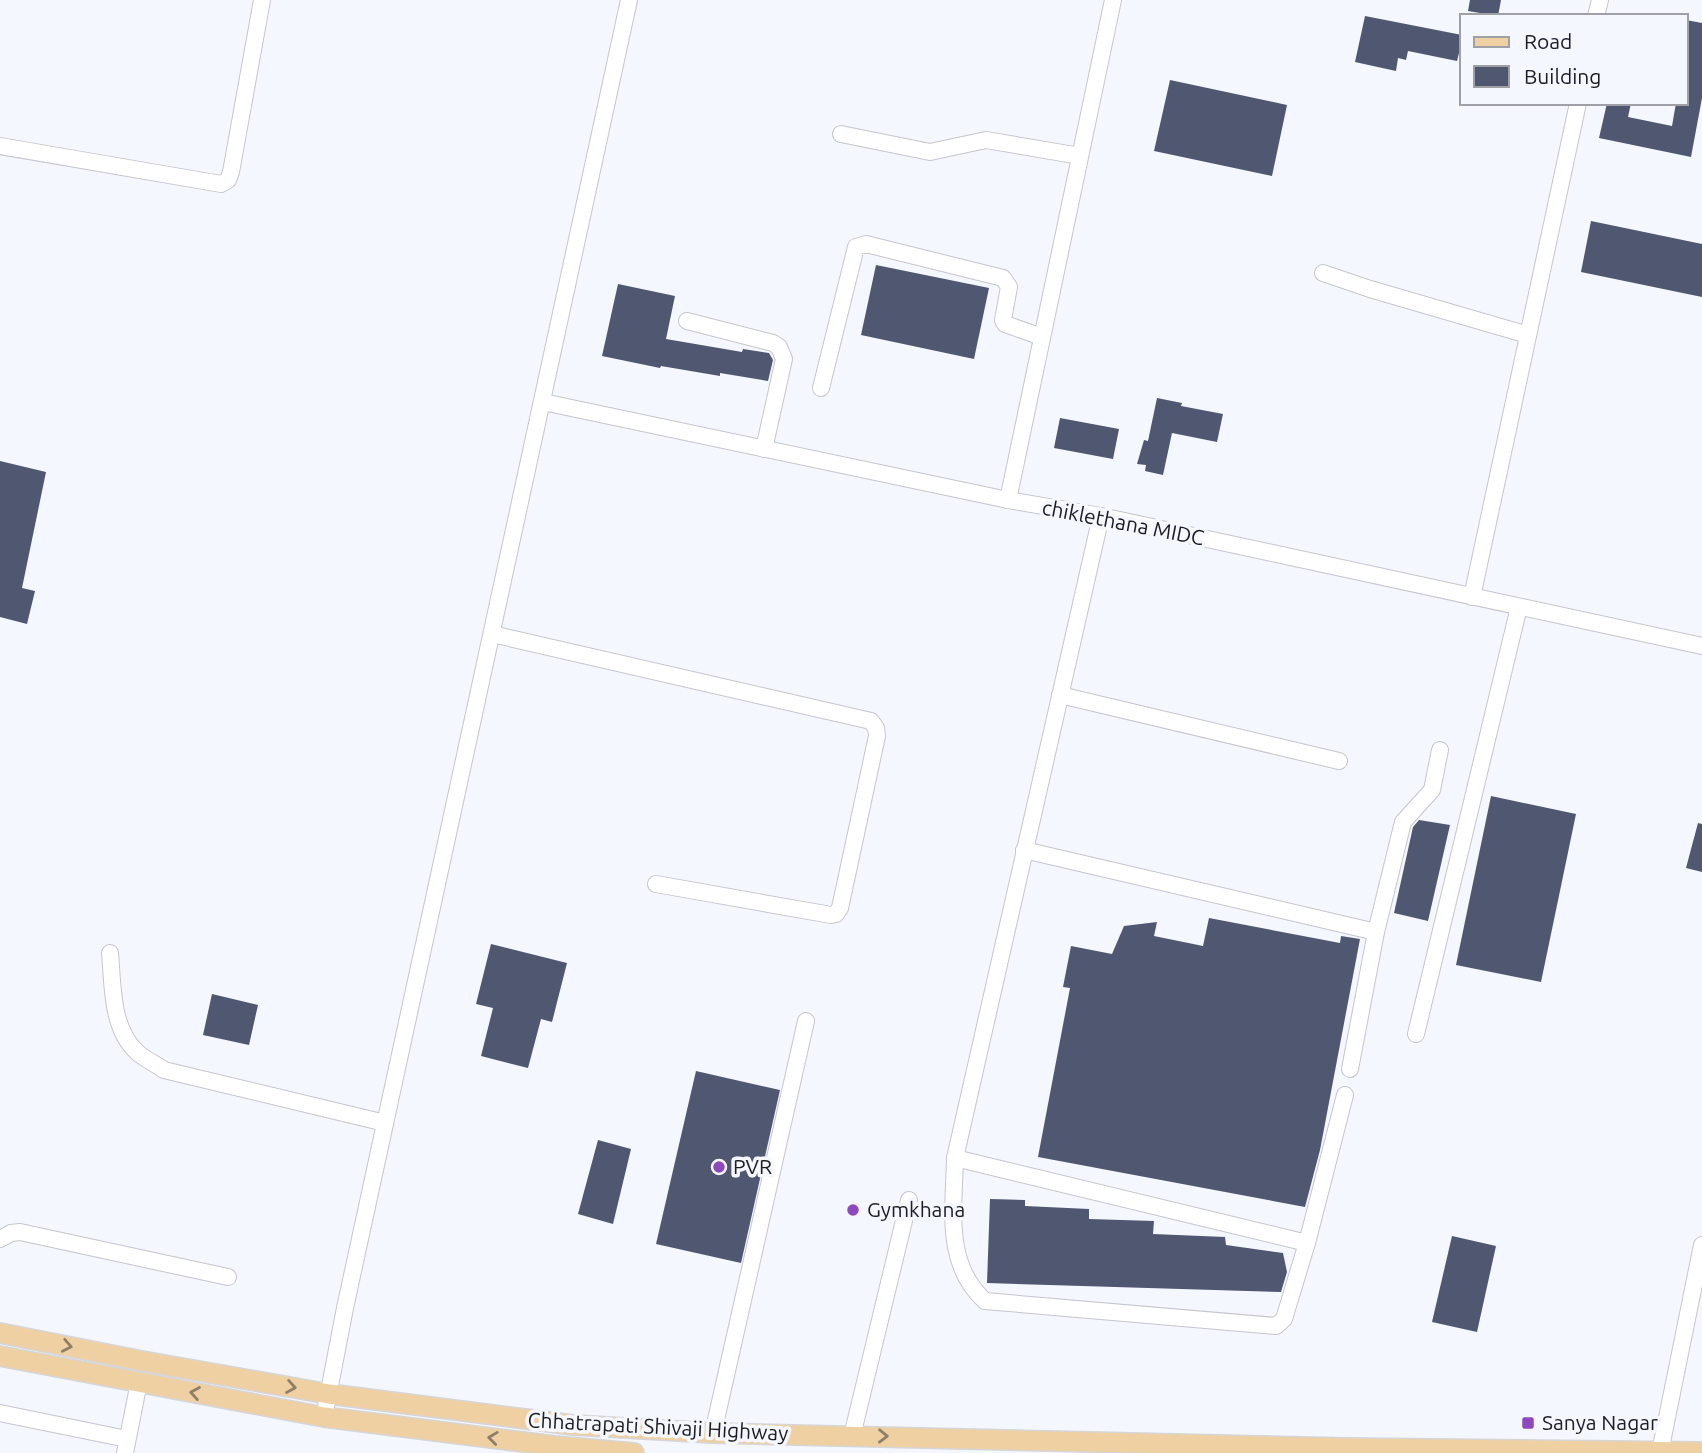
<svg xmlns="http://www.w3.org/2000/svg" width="1702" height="1453" font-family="Ubuntu,sans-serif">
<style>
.building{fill:#505770}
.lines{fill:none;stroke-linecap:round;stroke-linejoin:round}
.minor-casing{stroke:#c4c6ce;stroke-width:18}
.major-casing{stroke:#d6d6d7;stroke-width:22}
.minor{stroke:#fff;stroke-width:16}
.major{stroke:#efd0a2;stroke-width:19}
.oneway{stroke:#907f68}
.poi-dot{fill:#8e49bc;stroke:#f5f7fe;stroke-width:2.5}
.labels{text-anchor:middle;stroke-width:7;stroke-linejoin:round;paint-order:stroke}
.street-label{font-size:21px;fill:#1c1d20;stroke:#f5f7fe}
.poi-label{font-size:21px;fill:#1c1d20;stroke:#f5f7fe;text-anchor:start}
</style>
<rect width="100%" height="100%" fill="#f5f7fe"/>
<g class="building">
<path d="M1470 0H1501L1498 16 1468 11Z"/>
<path d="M1365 16 1462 35V54L1459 53 1457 61 1408 51 1406 60 1398 58 1396 71 1355 62Z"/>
<path d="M1686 20 1702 23V98L1691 157 1599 138 1607 103H1631L1628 117 1672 126 1676 103H1686Z"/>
<path d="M1170 80 1287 105 1272 176 1154 151Z"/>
<path d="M1591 221 1702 244V297L1581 272Z"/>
<path d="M876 265 989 288 974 359 861 335Z"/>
<path d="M618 284 675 296 666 339 742 352 743 349 769 353 773 360 768 381 720 373V376L661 366 660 368 602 356Z"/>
<path d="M1157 398 1182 403 1181 406 1223 414 1217 442 1172 433 1163 475 1145 471 1146 465 1137 464 1144 440 1148 441Z"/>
<path d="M1060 418 1119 429 1113 459 1054 448Z"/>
<path d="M0 461 46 472 22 588 35 591 27 624 0 617Z"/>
<path d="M1491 796 1576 814 1541 982 1456 965Z"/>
<path d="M1419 820 1450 825 1428 921 1394 913 1413 827Z"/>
<path d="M1698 823 1702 824V872L1686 868Z"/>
<path d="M1209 918 1340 943 1341 936 1360 939 1320 1150 1305 1207 1038 1157 1070 988 1063 987 1071 946 1112 954 1124 926 1157 922 1154 936 1203 946Z"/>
<path d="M491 944 567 963 552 1022 541 1019 528 1068 481 1056 493 1008 476 1004Z"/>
<path d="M212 994 258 1005 249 1045 203 1035Z"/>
<path d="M696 1071 780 1090 741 1263 656 1244Z"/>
<path d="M598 1140 631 1149 613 1224 578 1214Z"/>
<path d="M990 1199 1025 1200V1206L1089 1209V1219L1154 1221 1153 1234 1225 1237 1226 1245 1283 1253 1287 1272 1281 1292 987 1283Z"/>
<path d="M1452 1236 1496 1246 1477 1332 1432 1322Z"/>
</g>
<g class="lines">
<defs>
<g id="minor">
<path d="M1596 16 1600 0"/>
<path d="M841 134 930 152 986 140 1080 156"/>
<path d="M0 146 221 184 228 180 231 172 262 0"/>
<path d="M1323 273 1370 289 1528 335"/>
<path d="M687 321 773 343 779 347 784 359 764 449"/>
<path d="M821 388 856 247 866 244 1003 278 1009 287 1003 320 1005 324 1042 337"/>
<path d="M543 402 1008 500 1101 516 1702 646"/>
<path d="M1008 500 1113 0"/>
<path d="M1101 516 955 1158C954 1209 944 1264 985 1301L1276 1326 1284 1319 1307 1243"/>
<path d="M1472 597 1578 103"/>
<path d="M492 634 871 721 876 728 877 736 840 908 836 914 831 915 656 884"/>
<path d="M1060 695 1339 761"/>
<path d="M1024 850 1376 932"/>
<path d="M110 953C113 986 111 1028 137 1052 144 1059 156 1064 164 1070L385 1123"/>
<path d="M1416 1034 1519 607"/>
<path d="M1350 1069 1376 932 1403 822 1432 790 1440 750"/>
<path d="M955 1158 1307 1243 1345 1095"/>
<path d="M0 1239 11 1233 20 1232 228 1277"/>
<path d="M0 1413 127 1439"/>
<path d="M324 1417 345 1308 629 0"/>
<path d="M713 1433 806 1021"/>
<path d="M852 1436 909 1200"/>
<path d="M1660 1452 1702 1245"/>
<path d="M125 1453 139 1382"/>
</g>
<g id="major">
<path d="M0 1333 142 1361 329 1394 573 1425 713 1433 1346 1448 1702 1452"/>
<path d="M0 1356 324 1417 555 1446 634 1453"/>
</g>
</defs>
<use href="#minor" class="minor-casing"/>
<use href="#major" class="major-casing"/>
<use href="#minor" class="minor"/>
<use href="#major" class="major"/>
</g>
<defs><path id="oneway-chevron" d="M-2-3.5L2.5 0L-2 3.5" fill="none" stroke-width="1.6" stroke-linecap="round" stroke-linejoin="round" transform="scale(1.75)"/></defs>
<g class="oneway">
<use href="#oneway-chevron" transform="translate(67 1346) rotate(11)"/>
<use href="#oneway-chevron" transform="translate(291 1387) rotate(10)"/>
<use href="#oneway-chevron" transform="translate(195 1393) rotate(-170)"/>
<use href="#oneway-chevron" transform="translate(883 1436) rotate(1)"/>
<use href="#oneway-chevron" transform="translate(493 1438) rotate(-173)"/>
</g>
<g class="poi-dot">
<circle cx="719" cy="1167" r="7"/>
<circle cx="853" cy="1210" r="7"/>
<rect x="1521" y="1416" width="14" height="14" rx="3.5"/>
</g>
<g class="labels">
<g class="street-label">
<text transform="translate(1123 523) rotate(11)" y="7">chiklethana MIDC</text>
<text transform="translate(658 1427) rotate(3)" y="7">Chhatrapati Shivaji Highway</text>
</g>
<g class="poi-label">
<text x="733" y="1174">PVR</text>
<text x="867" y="1217">Gymkhana</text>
<text x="1542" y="1430">Sanya Nagar</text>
</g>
</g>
<rect x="1460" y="14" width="228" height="91" fill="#f5f7fe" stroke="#9ea0a5" stroke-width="2"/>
<rect x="1474" y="37" width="35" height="10" fill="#efd0a2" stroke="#9ea0a5" stroke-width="2"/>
<text x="1524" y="49" font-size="21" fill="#1c1d20">Road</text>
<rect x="1474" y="66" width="35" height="21" fill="#505770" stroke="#9ea0a5" stroke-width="2"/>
<text x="1524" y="84" font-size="21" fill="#1c1d20">Building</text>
</svg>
